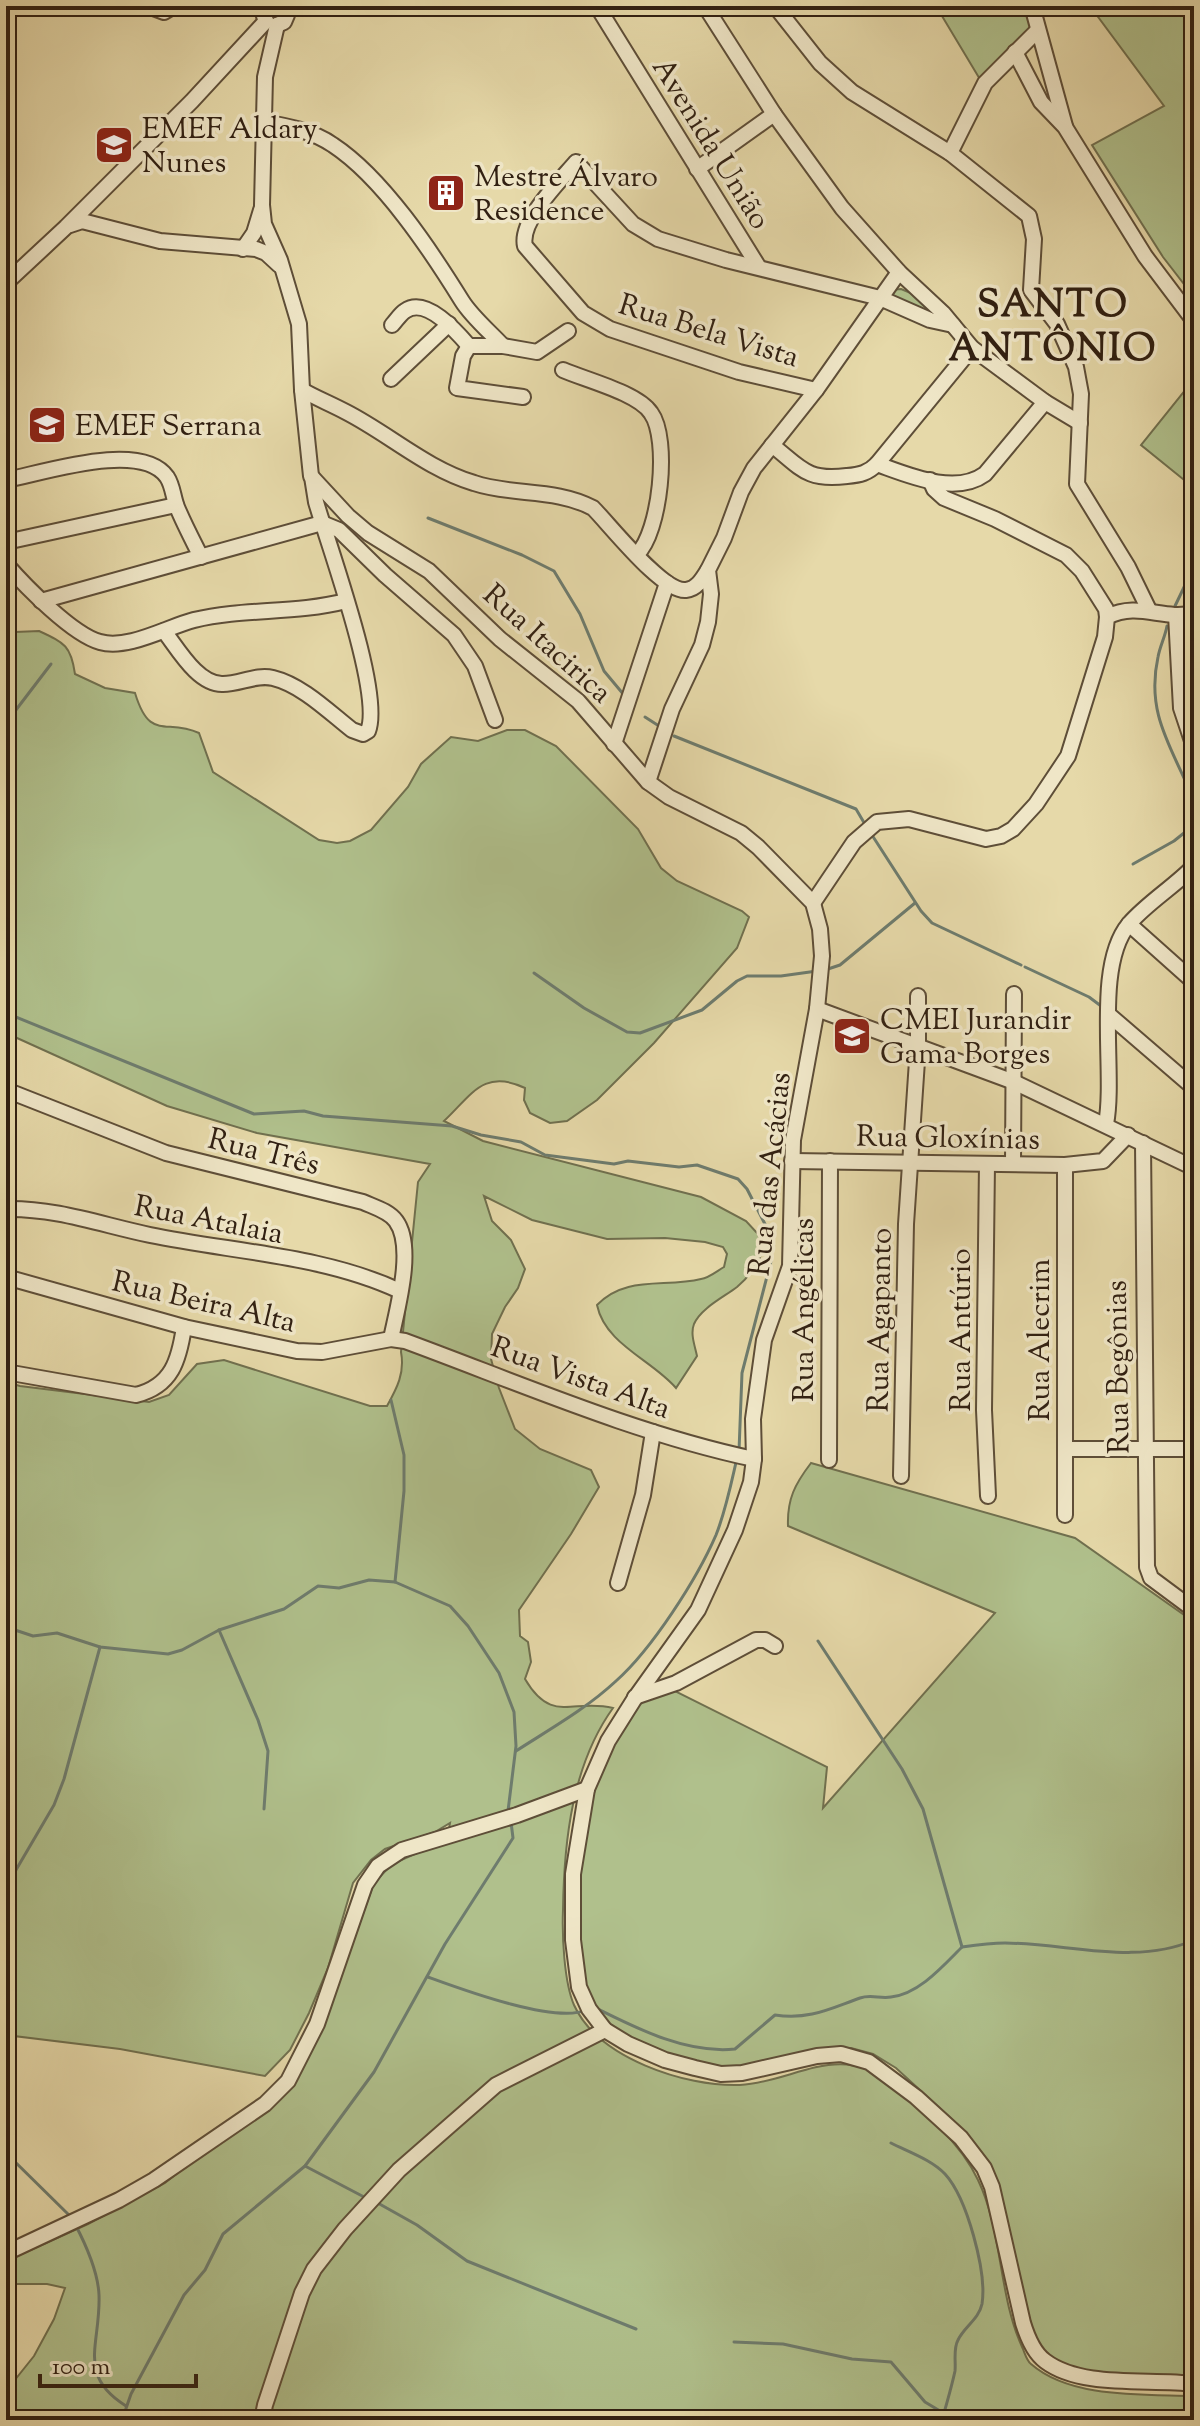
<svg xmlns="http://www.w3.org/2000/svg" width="1200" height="2426" font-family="'Sorts Mill Goudy',serif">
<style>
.green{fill:#b0c08c;stroke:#70704f;stroke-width:2}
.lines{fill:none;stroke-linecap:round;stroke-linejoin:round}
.stream{stroke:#6e7c6e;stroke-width:3}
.minor-casing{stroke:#5e4e38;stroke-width:18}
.minor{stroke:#efe6c7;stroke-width:14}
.labels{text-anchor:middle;stroke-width:7;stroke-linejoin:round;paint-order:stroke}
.poi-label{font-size:30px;fill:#312012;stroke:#efe6c7;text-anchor:start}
.street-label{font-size:30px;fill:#312012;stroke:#efe6c7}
.district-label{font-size:38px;font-weight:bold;letter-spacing:2px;fill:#312012;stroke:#efe6c7}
</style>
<rect width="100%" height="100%" fill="#e6d9a9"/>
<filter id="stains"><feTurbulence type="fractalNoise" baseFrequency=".0025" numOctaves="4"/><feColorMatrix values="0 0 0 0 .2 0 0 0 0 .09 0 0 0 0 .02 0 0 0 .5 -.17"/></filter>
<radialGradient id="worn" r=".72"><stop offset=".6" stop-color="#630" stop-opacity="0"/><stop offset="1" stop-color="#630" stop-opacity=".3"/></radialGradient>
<g class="green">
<path d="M936 6H1026L1035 40 984 86Z"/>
<path d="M1090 6H1194V297L1163 257 1092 145 1164 106Z"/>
<path d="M901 289 918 296 938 313 936 319 889 297 891 290Z"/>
<path d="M1194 379V488L1141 445Z"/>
<path d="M39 631C65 643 71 646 75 674L105 688 135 693C150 742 165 718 199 733L213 772 319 840 337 843 350 841 371 830 408 787 421 764 451 737 478 741 507 730H525L556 746 638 829 661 868 677 881 742 911 749 917 737 948 654 1043 597 1100 567 1121 550 1123 530 1113 524 1100 525 1088C483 1068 471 1096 444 1121L483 1141 701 1197 746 1221 758 1234 763 1251C757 1265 749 1277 737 1287 724 1297 701 1308 694 1324 690 1334 695 1346 697 1356L676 1388C652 1360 605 1344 597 1305 626 1275 664 1288 701 1279 709 1278 717 1271 724 1267L727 1254 723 1247 705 1242 665 1238 607 1239 532 1220 484 1196 492 1221 511 1240 525 1269 518 1288 505 1307 492 1334 491 1359 499 1388 515 1429 540 1449 591 1470 599 1487 571 1534 519 1610 520 1636 528 1642 531 1662 525 1679C552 1725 573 1698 613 1708 572 1765 564 1841 563 1910 562 1935 564 1982 574 2005 598 2058 685 2087 740 2085 794 2082 840 2041 889 2083 922 2110 960 2141 978 2180 1003 2232 998 2296 1023 2349 1025 2354 1027 2361 1031 2364 1071 2399 1144 2394 1194 2396V2420H6V2391L34 2356 54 2319 65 2288 47 2284H8L6 2261 88 2224 165 2183 229 2132 274 2104 326 2018 374 1883 392 1864 447 1840 450 1823 435 1832 385 1849 371 1860 353 1883 328 1968 309 2013 290 2050 265 2076 120 2049 6 2035V1382L20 1386 149 1402 169 1395 197 1364 224 1360 370 1406H387C397 1388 405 1373 401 1352L418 1182 430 1164 257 1133 167 1106 6 1033V637L15 632Z"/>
<path d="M811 1463 1075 1538 1194 1622V2380L1075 2371 1041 2352 1027 2321 994 2175 976 2145 958 2125 896 2068 873 2054 851 2048H826L741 2069 712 2068 668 2057 630 2041 605 2024 588 1997 579 1953V1869L594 1786 604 1757 636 1702 671 1689 827 1767 823 1808 995 1613 788 1526C787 1499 795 1484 811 1463Z"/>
</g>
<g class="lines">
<g class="stream">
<path d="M428 518 522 555 554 571 580 614 604 671 624 695"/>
<path d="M1175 606 1187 581 1194 574"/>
<path d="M1167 626C1165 637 1160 646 1158 657 1145 716 1174 750 1194 801"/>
<path d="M645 717 659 726"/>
<path d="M6 723 51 664"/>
<path d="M674 736 856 809 866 826"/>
<path d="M870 832 921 911 932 923 1021 965"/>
<path d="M1133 864 1174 841 1194 825"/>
<path d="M1025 967 1089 997 1101 1006"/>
<path d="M828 969 840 965 915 903"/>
<path d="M534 973 584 1008 627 1032 640 1033 702 1010 737 981 747 976H781L817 971"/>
<path d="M6 1013 254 1114 304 1111 323 1116 452 1126 481 1135 521 1142 545 1155 614 1164 628 1161 679 1167 697 1165 738 1179 747 1189 767 1228 771 1261 742 1373 739 1451"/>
<path d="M391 1400 404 1455V1491L395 1582"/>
<path d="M6 1627 33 1636 57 1633 100 1647 168 1654 182 1650 219 1630 284 1609 318 1586 339 1588 369 1580 395 1582 450 1606 468 1626 499 1673 514 1712 516 1746 508 1811"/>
<path d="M219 1630 258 1720 268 1751 264 1809"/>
<path d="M818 1641 902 1769 923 1809 962 1947"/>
<path d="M516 1751C550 1729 586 1709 616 1681 652 1649 697 1579 716 1535 726 1510 731 1484 737 1458"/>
<path d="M6 1887 54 1805 64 1779 100 1647"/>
<path d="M428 1977C461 1989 555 2024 586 2010"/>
<path d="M596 2008C638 2029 687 2054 735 2049L775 2015C809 2020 829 2009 860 1998 871 1994 880 1999 891 1997 919 1994 943 1966 962 1947 976 1945 990 1943 1005 1943 1067 1943 1135 1966 1194 1940"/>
<path d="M891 2143C909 2152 932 2160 945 2174 967 2198 987 2272 982 2304 979 2319 964 2327 958 2340 953 2349 956 2361 955 2371 952 2385 948 2399 944 2413"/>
<path d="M6 2153 72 2218"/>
<path d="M305 2166 366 2198"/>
<path d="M376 2202 417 2225 467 2261 636 2329"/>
<path d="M75 2224C86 2245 98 2271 99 2295 101 2344 76 2375 126 2406"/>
<path d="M734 2342 783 2344 852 2359 891 2362 925 2402 955 2420"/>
<path d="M122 2420 131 2394 184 2295 205 2270 223 2234 305 2166 374 2072 445 1944 513 1838 511 1822"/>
</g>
<defs>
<g id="minor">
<path d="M148 6 164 12 174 6"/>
<path d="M597 6 758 266"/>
<path d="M705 6 774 114 842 208 899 272 943 313 972 348 1045 402 1080 423"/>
<path d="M775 6 820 63 852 92 950 153 1029 216 1034 239 1031 290 1057 324 1076 367 1081 394 1077 484 1128 567 1149 610"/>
<path d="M1032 6 1065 126"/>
<path d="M266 21 264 16 268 6"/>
<path d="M277 25 265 77 262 205 264 224 280 260 299 324 302 390 311 476 348 516 368 533 429 571 500 639 578 701 648 782 669 797 741 833 758 847 813 903 820 929 822 956 817 1009 793 1140 790 1266 764 1340 753 1419 754 1459 751 1482 735 1530 698 1610 635 1698 608 1741 587 1789 573 1874V1940L579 1987 589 2009 605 2030 628 2044 665 2060 695 2068 721 2074 742 2073 817 2056 841 2054 869 2062 916 2097 961 2138 984 2168 992 2187 1023 2323C1027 2336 1034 2353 1045 2361 1082 2389 1150 2378 1194 2384"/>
<path d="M277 25 284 22 287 15 283 6"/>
<path d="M1015 52 1041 102 1065 127 1145 256 1194 321"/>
<path d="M264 122C287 126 313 131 333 145 383 178 431 251 462 301 472 317 490 332 503 346"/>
<path d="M950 153 985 83 1038 30"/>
<path d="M697 169 774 114"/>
<path d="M70 225 82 221 160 241 256 249 266 253 279 265"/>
<path d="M243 249 254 233 261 210"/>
<path d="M6 283 66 227 192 101 266 21"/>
<path d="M392 325C396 321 400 314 405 311 426 296 457 332 469 346H503L537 352 568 331"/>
<path d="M469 346 463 356 457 388 523 397"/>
<path d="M563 370C586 380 638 393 651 413 670 439 660 533 637 554"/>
<path d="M391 379 449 324"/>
<path d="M302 390C316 398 331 404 346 412 389 434 427 469 474 483 513 496 555 488 593 508 610 525 663 593 686 590 697 589 703 578 708 570"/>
<path d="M816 390 739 372 610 329 583 313 525 246C519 221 560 181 576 162L633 224 658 239 726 260 880 298 930 320 953 325"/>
<path d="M772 445C802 469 807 481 847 476 860 475 868 473 877 464L972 348"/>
<path d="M877 464C908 475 955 496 985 474L1045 402"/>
<path d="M6 480C43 473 141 440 167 477 173 486 173 497 177 507 184 524 193 541 201 557"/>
<path d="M930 480 934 489 944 498 995 519 1066 555 1082 571 1106 609 1107 617"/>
<path d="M6 542 176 505"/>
<path d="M6 564C25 586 73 635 100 642 128 650 167 627 194 620 244 608 295 614 346 601"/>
<path d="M41 601 322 523 339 530 385 575 454 635 475 666 495 720"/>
<path d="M1176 615 1181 708 1194 747"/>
<path d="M164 631C178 649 198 685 223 684 240 684 256 674 273 678 302 685 329 712 352 730L363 734 368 731C383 694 329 547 316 502L312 477"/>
<path d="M614 744 667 583"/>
<path d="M648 782 672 709 702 645 708 622 711 594 708 570 724 538 741 492 754 468 816 390 899 272"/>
<path d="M813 903 854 842 877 822 909 819 986 839 1001 836 1013 829 1036 804 1068 756 1105 637 1107 617C1139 601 1163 621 1194 613"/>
<path d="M1129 924 1194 982"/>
<path d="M817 1009 1014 1082 1194 1168"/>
<path d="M1108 1014 1194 1088"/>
<path d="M6 1090 166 1153 363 1202C374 1207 389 1211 396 1221 415 1247 397 1309 391 1339"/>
<path d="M1106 1124C1116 1072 1093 967 1129 924 1147 903 1175 886 1194 866"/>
<path d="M1143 1143 1147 1567 1151 1578 1194 1610"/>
<path d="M792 1161 1065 1165 1103 1161 1128 1135"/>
<path d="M987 1164 984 1410 988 1496"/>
<path d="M1013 1164 1014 994"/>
<path d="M6 1209C56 1208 102 1225 150 1235 232 1252 323 1255 400 1291"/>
<path d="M6 1277 184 1327 297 1351 322 1352 391 1339 405 1341C519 1383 636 1434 754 1459"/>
<path d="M6 1372 136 1395C172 1386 179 1360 184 1327"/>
<path d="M1065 1449H1194"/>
<path d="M829 1460 830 1161"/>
<path d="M901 1476 906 1224 918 1046V996"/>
<path d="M1065 1515V1165"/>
<path d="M618 1583 643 1495 653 1432"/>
<path d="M635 1697 676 1683 756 1640H765L775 1646"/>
<path d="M6 2253 119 2200 154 2180 265 2104 288 2081 317 2024 365 1885 378 1866 402 1850 517 1815 587 1789"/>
<path d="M262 2420 265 2405 302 2293 314 2269 345 2229 399 2170 496 2085 605 2030"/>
</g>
</defs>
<use href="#minor" class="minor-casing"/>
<use href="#minor" class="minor"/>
</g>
<defs>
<symbol id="school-square" viewBox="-11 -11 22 22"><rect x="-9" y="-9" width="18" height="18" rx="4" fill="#8f2418" stroke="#efe6c7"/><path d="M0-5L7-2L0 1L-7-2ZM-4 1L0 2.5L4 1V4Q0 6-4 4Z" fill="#fff"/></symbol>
<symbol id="building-square" viewBox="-11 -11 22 22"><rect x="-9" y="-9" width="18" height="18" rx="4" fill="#8f2418" stroke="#efe6c7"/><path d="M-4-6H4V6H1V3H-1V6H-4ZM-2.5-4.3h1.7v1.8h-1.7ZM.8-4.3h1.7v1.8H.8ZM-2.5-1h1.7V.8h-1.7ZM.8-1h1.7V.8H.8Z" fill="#fff"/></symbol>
</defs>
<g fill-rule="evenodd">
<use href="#school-square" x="92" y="123" width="44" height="44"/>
<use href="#building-square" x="424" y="171" width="44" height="44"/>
<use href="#school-square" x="25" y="403" width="44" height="44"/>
<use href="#school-square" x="830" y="1014" width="44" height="44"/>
</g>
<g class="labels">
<g class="poi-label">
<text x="142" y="138">EMEF Aldary<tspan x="142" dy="34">Nunes</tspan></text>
<text x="474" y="186">Mestre Álvaro<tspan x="474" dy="34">Residence</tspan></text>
<text x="75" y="435">EMEF Serrana</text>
<text x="880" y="1029">CMEI Jurandir<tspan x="880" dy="34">Gama Borges</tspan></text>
</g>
<g class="street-label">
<text transform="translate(712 143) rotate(58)" y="10">Avenida União</text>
<text transform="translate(709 330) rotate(17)" y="10">Rua Bela Vista</text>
<text transform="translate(548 643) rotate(42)" y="10">Rua Itacirica</text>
<text transform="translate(948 1137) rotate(1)" y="10">Rua Gloxínias</text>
<text transform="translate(264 1151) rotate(14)" y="10">Rua Três</text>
<text transform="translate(769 1174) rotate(-84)" y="10">Rua das Acácias</text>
<text transform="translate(209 1219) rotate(11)" y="10">Rua Atalaia</text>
<text transform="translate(204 1301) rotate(13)" y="10">Rua Beira Alta</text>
<text transform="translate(803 1310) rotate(-90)" y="10">Rua Angélicas</text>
<text transform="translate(879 1320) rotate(-89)" y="10">Rua Agapanto</text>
<text transform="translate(960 1330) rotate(-90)" y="10">Rua Antúrio</text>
<text transform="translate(1039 1340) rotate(-90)" y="10">Rua Alecrim</text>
<text transform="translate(1117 1367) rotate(-91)" y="10">Rua Begônias</text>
<text transform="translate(581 1377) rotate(20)" y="10">Rua Vista Alta</text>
</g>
<g class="district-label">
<text x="1053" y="316">SANTO<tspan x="1053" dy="44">ANTÔNIO</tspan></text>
</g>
</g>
<rect width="1200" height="2426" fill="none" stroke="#e6d9a9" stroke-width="32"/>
<rect x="8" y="8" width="1184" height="2410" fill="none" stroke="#312012" stroke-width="4"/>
<rect x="16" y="16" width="1168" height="2394" fill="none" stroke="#312012" stroke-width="2"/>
<path d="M40 2374v12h156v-12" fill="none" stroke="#312012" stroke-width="4"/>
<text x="52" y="2374" font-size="24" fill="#312012" stroke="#efe6c7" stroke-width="6" paint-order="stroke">100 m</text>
<rect width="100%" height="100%" filter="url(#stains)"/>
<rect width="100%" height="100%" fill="url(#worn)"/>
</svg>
